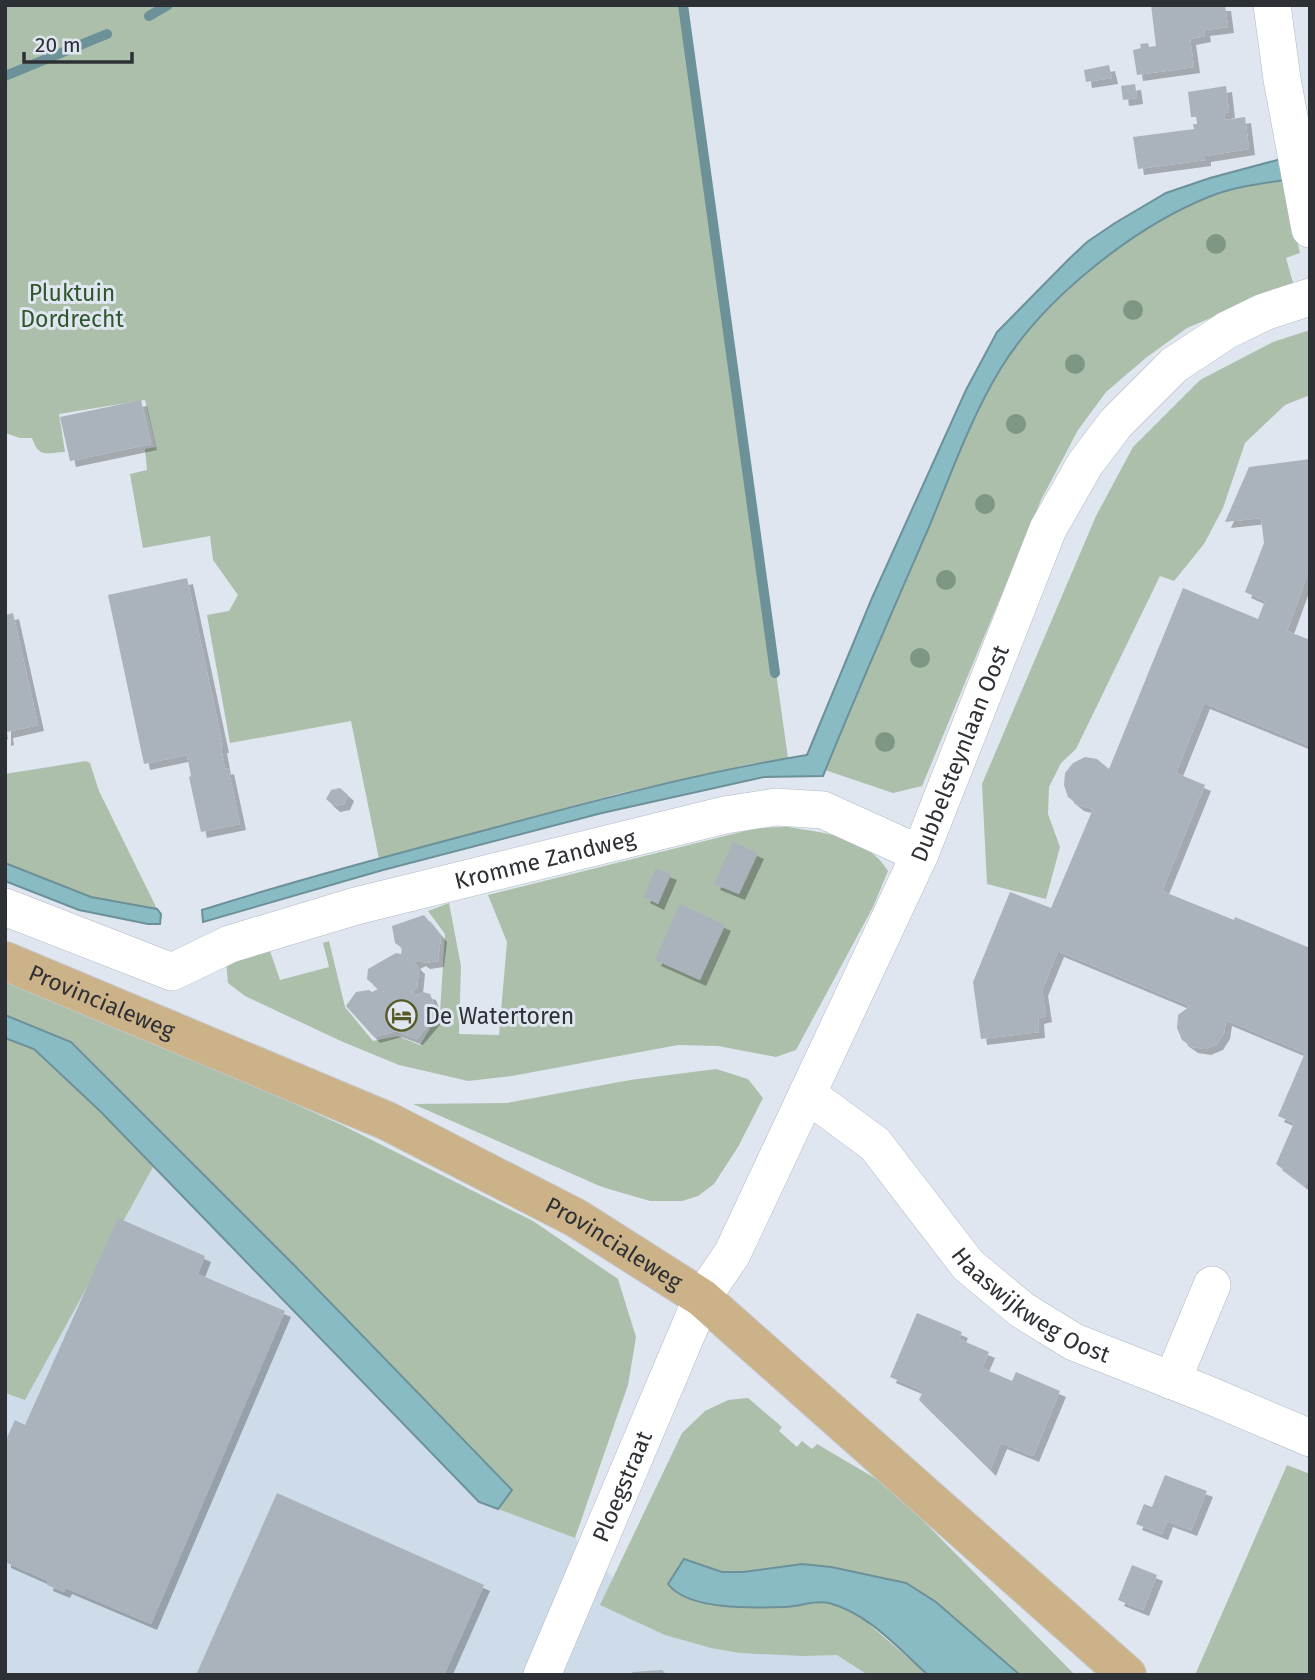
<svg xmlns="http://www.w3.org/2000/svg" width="1315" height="1680" font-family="'Fira Sans',sans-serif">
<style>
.built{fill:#cedbe9}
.green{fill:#acbfaa}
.water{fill:#89bbc4;stroke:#6d9199;stroke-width:2}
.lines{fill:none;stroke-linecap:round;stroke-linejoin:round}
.stream{stroke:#6d9199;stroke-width:10}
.building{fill:#aab2bb;filter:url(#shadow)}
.minor-casing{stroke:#b0b8c1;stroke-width:38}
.major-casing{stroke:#c4c5c6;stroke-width:40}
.minor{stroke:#fff;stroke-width:37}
.major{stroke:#cbb288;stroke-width:38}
.tree{fill:#7e9784}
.labels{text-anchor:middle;stroke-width:6;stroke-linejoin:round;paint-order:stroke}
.park-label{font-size:23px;fill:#2f572b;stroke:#dfe6f0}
.street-label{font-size:23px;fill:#2d3034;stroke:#dfe6f0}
.poi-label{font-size:23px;fill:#2d3034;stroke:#dfe6f0;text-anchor:start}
</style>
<defs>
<filter id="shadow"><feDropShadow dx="6" dy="6" stdDeviation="0" flood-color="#0004"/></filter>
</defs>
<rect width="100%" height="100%" fill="#dfe6f0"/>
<path class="built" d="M153 1167 479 1502 575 1538 634 1599 839 1625 895 1675H5V1393L25 1400Z"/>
<g class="green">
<path d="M5 5H682L788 758 751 764 617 794 379 859 351 721 230 743 207 615 229 611 238 595 213 560 210 536 143 548 130 474 147 470 145 449 156 447 145 400 59 414 65 452C45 453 39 458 32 438H20L5 433Z"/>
<path d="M1283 181 1300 253 1286 258 1293 283 1187 328 1147 357 1106 392 1078 430 1041 500 922 786 893 793 825 770C857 692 891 614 925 536 948 482 970 418 1001 368 1044 297 1134 227 1211 196 1233 187 1260 185 1283 181Z"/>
<path d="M1310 330V395L1285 405 1245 443 1223 508 1204 544 1174 581 1160 576 1076 749 1061 763 1049 787 1048 814 1060 847 1046 899 987 884 982 784 1096 516 1133 447 1200 380 1273 342Z"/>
<path d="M86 761 90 763 99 791 157 909 91 897 5 863V774Z"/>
<path d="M787 827C825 833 866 836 888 871L873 907 796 1050 776 1057 718 1046 678 1045 512 1076 468 1081 399 1065 343 1042 245 996 228 983 226 962 269 948 280 980 329 967 323 943 329 941 345 1007 373 1041 398 1036 420 1045 440 1012 445 934 428 911 449 903 461 966 459 1034 499 1035 507 942 488 895 757 828Z"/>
<path d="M5 980 184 1054 344 1126 533 1221 618 1279 636 1337 628 1385 575 1538 498 1509 511 1490 71 1042 5 1015Z"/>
<path d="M5 1038 34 1049 100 1111 153 1167 25 1400 5 1393Z"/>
<path d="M716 1069 748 1079 763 1098 738 1147 714 1184 698 1196 682 1201H650L602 1187 413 1104 507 1103 630 1080Z"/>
<path d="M748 1398 782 1427 779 1431 797 1447 802 1441 812 1449 817 1444 890 1487 1075 1675H1020L936 1602 856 1573 802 1564 743 1572H722L684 1560 718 1606 787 1607 826 1602 856 1613 928 1675H868L837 1655 803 1656 740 1653 711 1648 665 1635 600 1605 682 1433 705 1411 728 1400Z"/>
<path d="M1287 1465 1310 1474V1675H1195Z"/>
</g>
<g class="water">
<path d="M1281 159 1310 176C1278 182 1241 184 1211 196 1135 226 1044 298 1001 368 971 417 951 474 929 527 893 610 857 692 823 776L764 777 602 813 383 870 203 922 202 910C294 881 388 856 482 831 589 802 697 773 807 755L872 598 966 390 997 332 1069 259 1087 242 1115 223 1166 193 1210 178Z"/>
<path d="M5 863 91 897 157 909 161 914 160 924H148L79 910 5 881Z"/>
<path d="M5 1015 71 1042 295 1266 512 1490 498 1509 479 1502 100 1111 34 1049 5 1038Z"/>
<path d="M684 1559 722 1572H743L802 1564 831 1567 906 1583 936 1602 1020 1675H928C899 1649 868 1613 829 1603 816 1600 800 1606 786 1607 756 1608 688 1611 668 1584Z"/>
</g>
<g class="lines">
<g class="stream">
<path d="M683 5 775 673"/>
<path d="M149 16 168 5"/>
<path d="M5 76 107 34"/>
</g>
</g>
<g class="building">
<path d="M1151 5H1225L1228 27 1204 30 1205 36 1190 39 1194 67 1137 75 1133 50 1141 48 1140 44 1148 43 1149 47 1156 46Z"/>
<path d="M1109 65 1112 78 1086 82 1084 70Z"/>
<path d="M1135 84 1137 98 1123 100 1121 86Z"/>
<path d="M1226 86 1229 112 1224 113 1225 120 1245 117 1249 149 1205 156V160L1138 169 1133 137 1194 129 1193 124H1197V117H1191L1188 92Z"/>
<path d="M141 400 151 444 70 461 60 417Z"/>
<path d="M1310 459V568L1287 631 1310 640V746L1204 703 1176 773 1205 785 1162 891 1234 920 1235 917 1310 948V1172L1305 1186 1276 1164 1294 1123 1278 1116 1305 1053 1226 1020 1224 1033 1217 1044 1205 1049 1192 1047 1182 1040 1177 1028 1178 1015 1190 1006 1058 951 1042 990 1046 1016 1038 1018 1039 1032 981 1039 973 982 1010 892 1051 908 1093 809 1078 805 1068 797 1064 785 1065 773 1073 763 1085 757 1097 759 1109 769 1183 588 1258 619 1265 601 1245 592 1264 543 1261 518 1225 522 1249 467Z"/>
<path d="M187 578 223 747H221L225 769 228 768 240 824 201 832 189 777 191 776 187 755 144 764 108 595Z"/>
<path d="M13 613 38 725 7 732 8 739 5 740V615Z"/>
<path d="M340 788 348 795 344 804 334 806 326 799 331 790Z"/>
<path d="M733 842 758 853 739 894 714 884Z"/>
<path d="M656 868 671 874 658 904 644 897Z"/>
<path d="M680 904 725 925 700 980 655 960Z"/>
<path d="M424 915 441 936 438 961 424 963 420 960 414 963 419 968 417 988 411 992 417 995 423 992 430 994 438 1014 417 1039 396 1031 374 1037 346 1006 356 992 369 990 372 992 378 989 367 979 368 969 396 953 401 954 402 948 395 943 392 926Z"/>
<path d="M118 1218 205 1256 198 1274 285 1311 151 1624 66 1588 64 1592 47 1585 48 1581 5 1562V1442L15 1420 25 1425Z"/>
<path d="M917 1313 962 1332 959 1339 989 1352 982 1368 1012 1381 1016 1372 1060 1391 1033 1456 1001 1443 990 1470 919 1400 923 1391 890 1377Z"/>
<path d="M1165 1475 1207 1491 1191 1530 1167 1521 1162 1534 1136 1524 1144 1504 1152 1507Z"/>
<path d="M277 1493 484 1585 444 1675H196Z"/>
<path d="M1132 1565 1157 1575 1143 1610 1118 1600Z"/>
<path d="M662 1670 667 1675H630L633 1672Z"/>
</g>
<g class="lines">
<defs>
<g id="minor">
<path d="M1272 5 1282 79 1310 229"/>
<path id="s1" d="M5 907 172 972 230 944 356 906 725 815 776 807 823 810 920 854"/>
<path id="s2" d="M807 1094 875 1144 968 1265 1022 1310 1074 1342 1204 1393 1310 1438"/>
<path d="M1172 1381 1212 1285"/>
<path id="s3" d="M542 1675 702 1298 732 1254 920 854 1048 529 1085 464 1116 423 1174 365 1227 330 1264 312 1310 297"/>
</g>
<g id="major">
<path id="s4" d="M5 961 387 1121 576 1218 702 1298 1127 1675"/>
</g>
</defs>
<use href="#minor" class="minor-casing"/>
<use href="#major" class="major-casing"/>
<use href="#minor" class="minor"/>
<use href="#major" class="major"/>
</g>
<g class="tree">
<circle cx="1216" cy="244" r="10"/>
<circle cx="1133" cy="310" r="10"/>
<circle cx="1075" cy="364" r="10"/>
<circle cx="1016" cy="424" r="10"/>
<circle cx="985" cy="504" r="10"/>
<circle cx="946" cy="580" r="10"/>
<circle cx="920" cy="658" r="10"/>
<circle cx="885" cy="742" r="10"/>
</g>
<defs>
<symbol id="hotel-ring" viewBox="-11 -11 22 22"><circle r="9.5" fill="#dfe6f0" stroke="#575a27" stroke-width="1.5"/><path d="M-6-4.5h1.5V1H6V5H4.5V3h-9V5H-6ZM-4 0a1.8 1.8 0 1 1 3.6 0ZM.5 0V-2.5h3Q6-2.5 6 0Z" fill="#575a27"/></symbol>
</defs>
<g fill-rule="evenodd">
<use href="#hotel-ring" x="384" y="998" width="35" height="35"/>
</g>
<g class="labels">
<g class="park-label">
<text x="72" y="301">Pluktuin<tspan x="72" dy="26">Dordrecht</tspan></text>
</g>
<g class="street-label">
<text dy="8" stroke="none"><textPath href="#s3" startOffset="1013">Dubbelsteynlaan Oost</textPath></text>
<text dy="8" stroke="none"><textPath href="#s1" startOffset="570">Kromme Zandweg</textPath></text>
<text dy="8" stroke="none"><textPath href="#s4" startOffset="105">Provincialeweg</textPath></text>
<text dy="8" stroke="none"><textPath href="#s4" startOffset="672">Provincialeweg</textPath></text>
<text dy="8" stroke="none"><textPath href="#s2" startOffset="312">Haaswijkweg Oost</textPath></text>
<text dy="8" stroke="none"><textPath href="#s3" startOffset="205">Ploegstraat</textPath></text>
</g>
<g class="poi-label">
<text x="425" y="1024">De Watertoren</text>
</g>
</g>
<rect width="1315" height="1680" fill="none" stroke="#2d3034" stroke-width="14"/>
<path d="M24 52v10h108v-10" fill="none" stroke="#2d3034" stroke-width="3.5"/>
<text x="35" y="52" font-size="21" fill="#2d3034" stroke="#dfe6f0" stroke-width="5" paint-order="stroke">20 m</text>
</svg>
